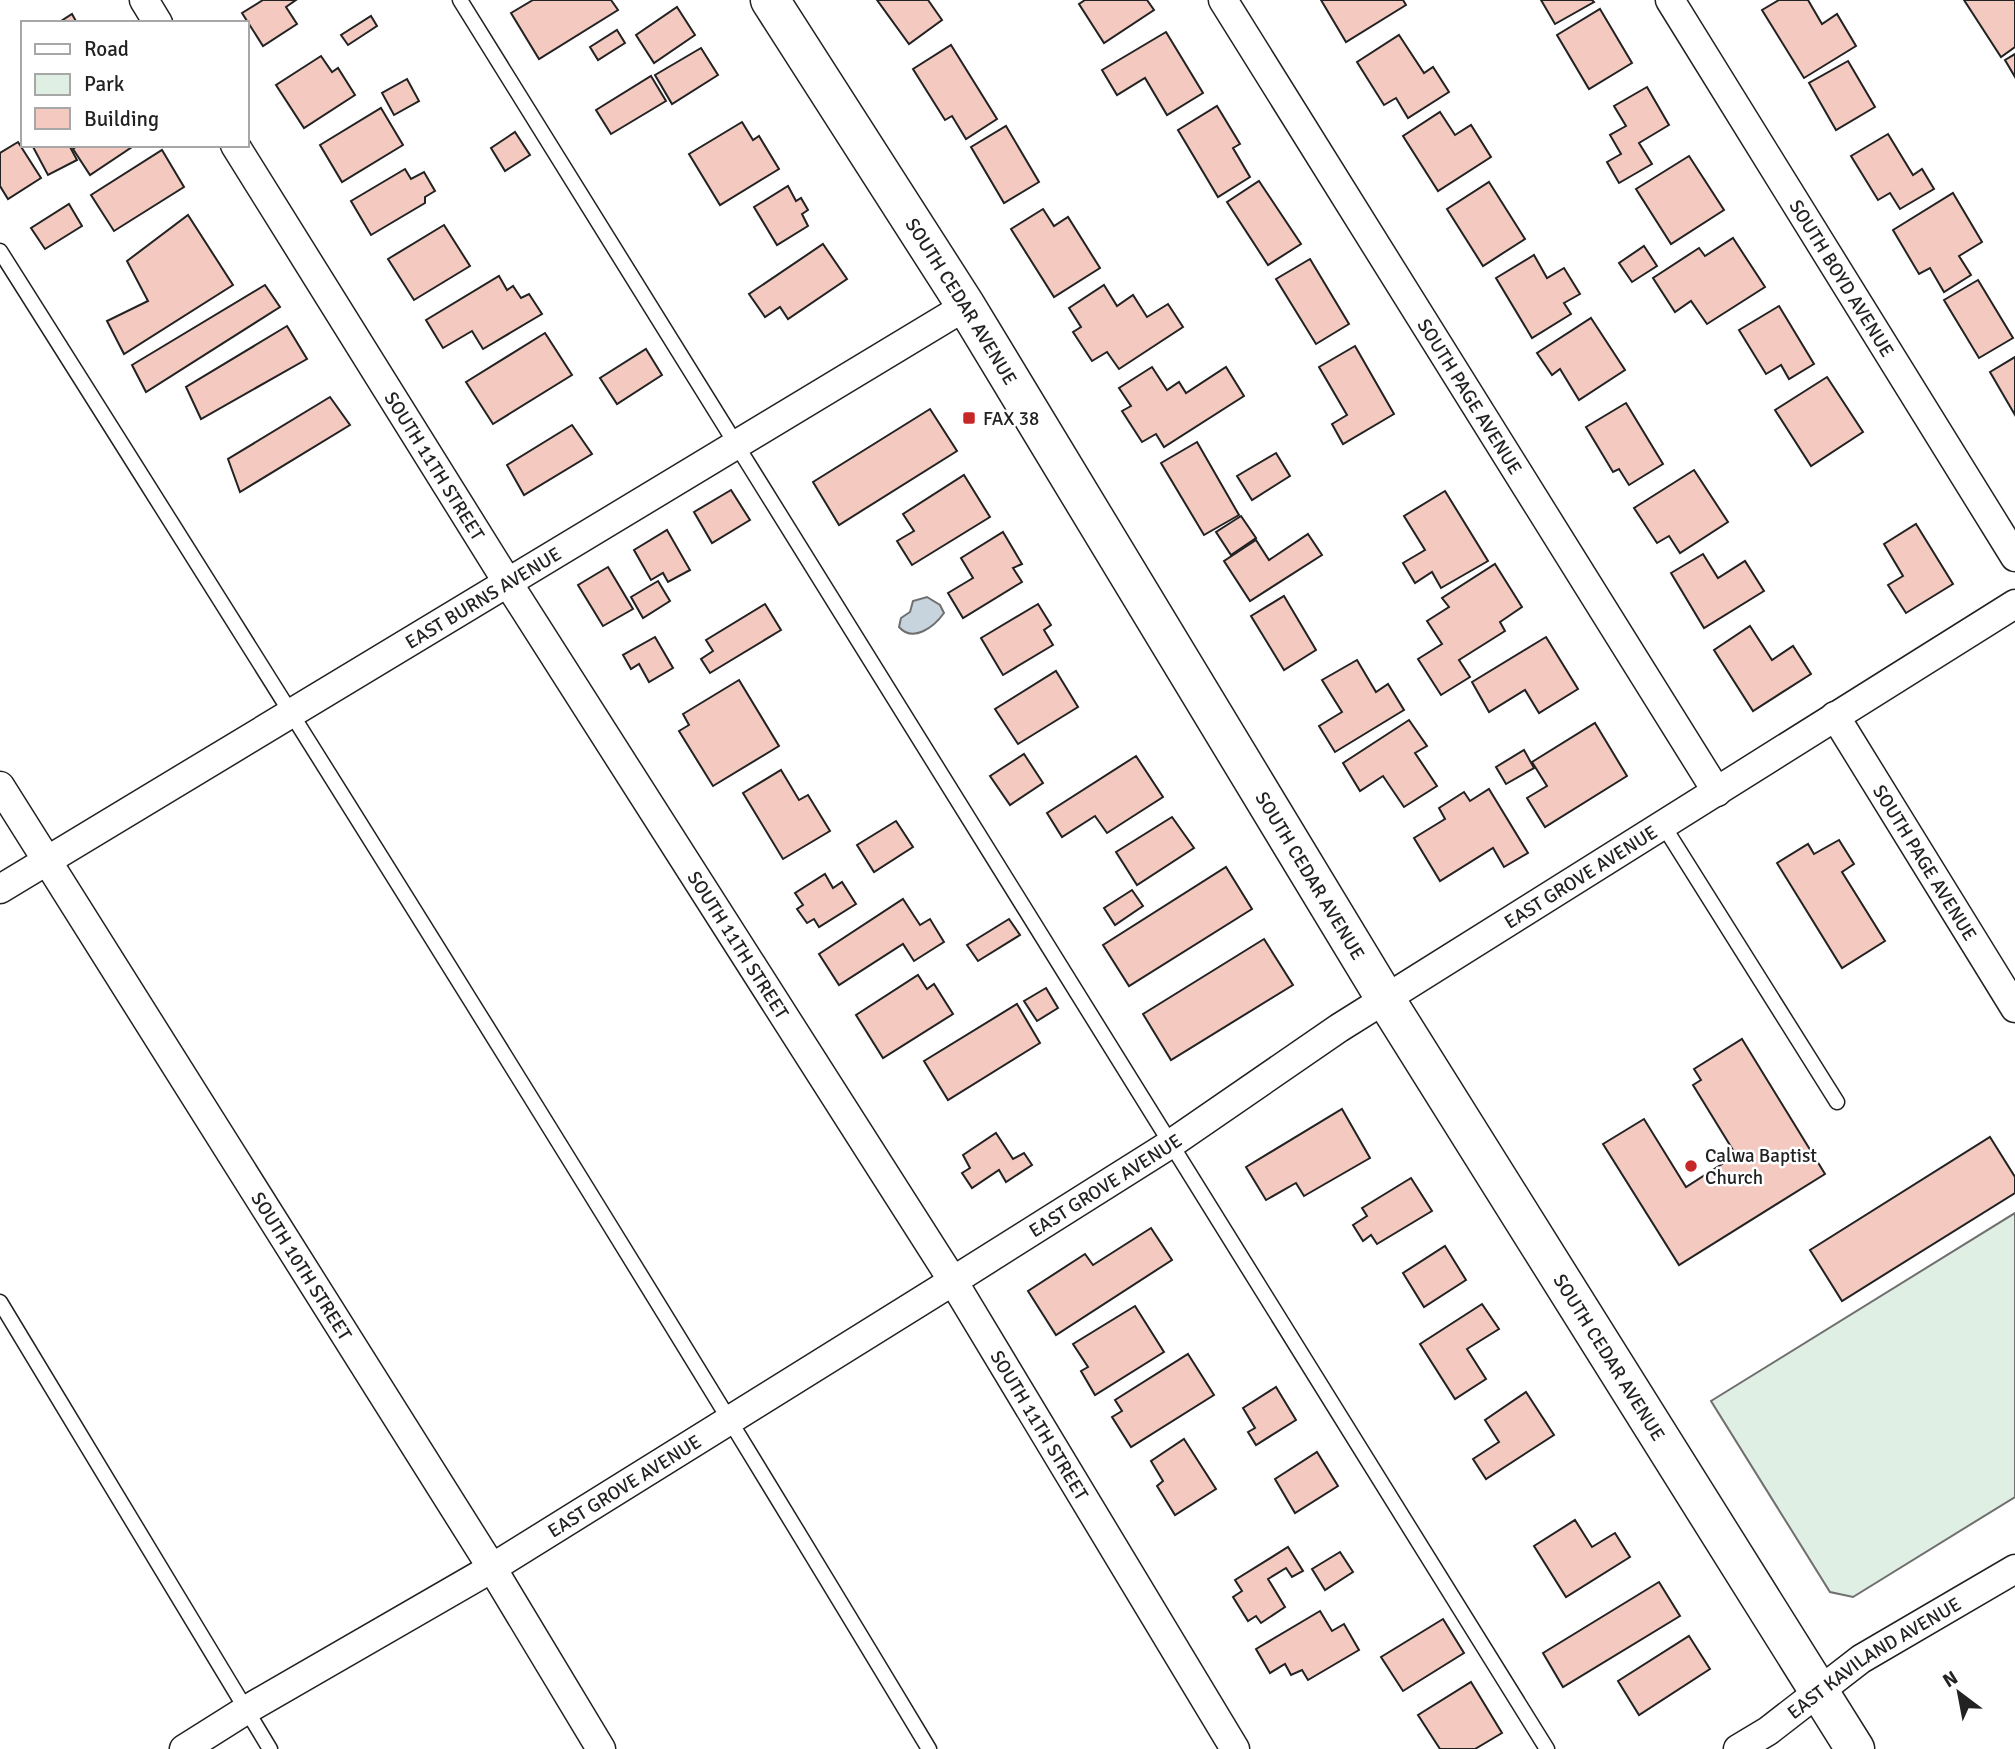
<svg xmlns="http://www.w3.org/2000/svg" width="2015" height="1749" font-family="Signika,sans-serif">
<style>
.green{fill:#e0efe3;stroke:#6f6f6f;stroke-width:2}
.water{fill:#c7d3dd;stroke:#6f6f6f;stroke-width:2}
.building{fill:#f3c9c0;stroke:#222;stroke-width:2}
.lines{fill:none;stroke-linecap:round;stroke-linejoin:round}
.service-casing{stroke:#222;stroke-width:17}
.minor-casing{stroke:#222;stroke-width:31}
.secondary-casing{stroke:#222;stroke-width:41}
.service{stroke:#fff;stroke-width:14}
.minor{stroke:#fff;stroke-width:28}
.secondary{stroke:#fff;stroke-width:38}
.poi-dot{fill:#c62828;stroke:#fff;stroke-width:2.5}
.labels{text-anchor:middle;stroke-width:5;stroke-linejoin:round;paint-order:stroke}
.street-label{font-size:19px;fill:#222;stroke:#fff}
.poi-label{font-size:19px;fill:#222;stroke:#fff;text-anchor:start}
</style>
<rect width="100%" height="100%" fill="#fff"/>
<path class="green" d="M2015 1213V1497L1853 1597 1830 1592 1711 1401Z"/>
<path class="water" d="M927 597 940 605 944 613C934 627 913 643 899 627L901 618 910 612 913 601Z"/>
<g class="building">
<path d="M263 0H296L286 7 297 24 263 46 242 13Z"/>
<path d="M533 0H611L618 10 539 59 511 13Z"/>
<path d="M877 0H928L942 20 909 44Z"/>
<path d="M1085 0H1147L1154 10 1104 43 1079 4Z"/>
<path d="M1321 0H1403L1406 5 1346 42Z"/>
<path d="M1541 0H1592L1594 2 1555 24Z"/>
<path d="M1779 0H1808L1822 24 1837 14 1856 46 1804 78 1762 10Z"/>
<path d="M1964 0H2015V47L2001 57Z"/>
<path d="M677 7 695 35 654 63 636 35Z"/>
<path d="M1600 9 1632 63 1589 89 1557 35Z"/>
<path d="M72 14 77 23H58Z"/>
<path d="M371 16 377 26 348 45 341 35Z"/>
<path d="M617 30 625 43 598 60 590 47Z"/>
<path d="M1166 32 1203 93 1167 115 1145 78 1117 95 1102 70Z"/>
<path d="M1399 35 1424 73 1433 67 1449 92 1408 118 1396 98 1384 105 1357 62Z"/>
<path d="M951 45 997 119 966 139 952 116 945 120 913 69Z"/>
<path d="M701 48 718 75 672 104 655 75Z"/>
<path d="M2015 54V77L2005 60Z"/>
<path d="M321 56 332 72 338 68 355 95 304 128 276 85Z"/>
<path d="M1848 61 1875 107 1836 130 1809 83Z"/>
<path d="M651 76 666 101 611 134 596 110Z"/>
<path d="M407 79 419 101 394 115 382 93Z"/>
<path d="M1647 87 1669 125 1639 143 1652 164 1619 183 1607 162 1621 154 1610 135 1626 126 1614 106Z"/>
<path d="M1217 106 1240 144 1233 148 1250 177 1218 197 1178 130Z"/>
<path d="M381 108 403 145 342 182 320 145Z"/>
<path d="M1440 112 1455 135 1471 125 1491 157 1438 191 1403 136Z"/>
<path d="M742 122 753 140 759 136 779 169 720 205 689 154Z"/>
<path d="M1006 126 1039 182 1004 203 971 147Z"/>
<path d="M515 132 530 155 505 171 491 148Z"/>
<path d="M1888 134 1913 175 1922 169 1934 189 1900 209 1890 193 1878 200 1851 156Z"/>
<path d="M18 142 41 178 8 199 0 186V153Z"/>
<path d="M32 145H69L77 160 48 175Z"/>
<path d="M78 145H135L90 175 73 149Z"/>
<path d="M162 150 184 187 114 231 91 195Z"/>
<path d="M1689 156 1724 210 1671 244 1636 189Z"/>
<path d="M405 169 411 179 424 172 435 191 425 197V203L371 235 351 201Z"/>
<path d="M1259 181 1301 244 1268 265 1227 202Z"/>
<path d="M1489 182 1525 239 1483 266 1447 209Z"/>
<path d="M788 186 796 201 801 198 808 210 802 214 808 226 777 245 754 207Z"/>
<path d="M1953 193 1982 242 1959 256 1971 275 1944 292 1930 268 1919 274 1893 230Z"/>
<path d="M69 204 82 226 45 249 31 228Z"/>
<path d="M1043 209 1054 226 1068 217 1100 268 1054 297 1011 229Z"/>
<path d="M188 215 233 285 124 354 107 321 148 301 127 261Z"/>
<path d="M444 225 470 266 414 300 388 259Z"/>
<path d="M1733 238 1765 287 1707 324 1691 301 1675 312 1653 278 1699 248 1705 256Z"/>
<path d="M823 244 847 279 788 319 780 307 765 317 749 294Z"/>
<path d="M1644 246 1657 266 1632 282 1619 263Z"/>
<path d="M1534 255 1547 278 1564 268 1580 294 1564 303 1571 314 1532 338 1496 278Z"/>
<path d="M1310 259 1349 324 1316 344 1276 279Z"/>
<path d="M499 276 507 290 513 286 521 298 529 294 542 314 483 349 472 331 443 348 426 320Z"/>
<path d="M1978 280 2013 338 1979 358 1944 300Z"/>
<path d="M265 285 280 307 146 392 132 365Z"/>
<path d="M1104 285 1117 306 1133 295 1147 317 1168 304 1183 327 1119 369 1107 352 1092 361 1073 332 1081 327 1069 308Z"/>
<path d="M1779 306 1814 364 1789 379 1781 365 1766 374 1739 330Z"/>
<path d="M1591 318 1625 370 1579 400 1560 369 1552 375 1537 353Z"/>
<path d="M287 326 307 359 201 419 186 387Z"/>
<path d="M545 333 572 375 493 424 466 382Z"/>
<path d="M1355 346 1394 414 1343 444 1332 424 1347 415 1319 367Z"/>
<path d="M646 349 662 375 617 404 600 378Z"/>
<path d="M2015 357V415L1990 372Z"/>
<path d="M1152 367 1167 390 1179 382 1186 393 1226 367 1244 396 1164 447 1156 434 1142 442 1122 411 1131 406 1119 388Z"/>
<path d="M1827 377 1863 432 1811 466 1775 410Z"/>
<path d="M330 397 350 425 240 492 228 459Z"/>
<path d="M1626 403 1663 464 1629 485 1619 469 1613 472 1586 427Z"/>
<path d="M930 409 957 451 839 525 813 482Z"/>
<path d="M572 425 592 454 524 495 507 465Z"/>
<path d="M1197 442 1239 515 1204 535 1161 463Z"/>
<path d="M1276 453 1290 476 1252 500 1237 476Z"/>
<path d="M1694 470 1728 522 1680 553 1669 536 1657 543 1634 508Z"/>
<path d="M964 475 990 517 912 565 897 541 914 531 903 514Z"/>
<path d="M731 490 750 520 712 543 694 512Z"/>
<path d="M1445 491 1488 561 1441 588 1432 572 1415 583 1403 563 1425 550 1404 516Z"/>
<path d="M1241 516 1256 538 1231 555 1216 532Z"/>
<path d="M1916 524 1953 584 1906 613 1888 585 1903 576 1884 544Z"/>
<path d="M667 530 690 570 668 582 663 573 651 580 634 550Z"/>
<path d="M1003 532 1022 564 1013 568 1022 582 963 618 948 593 973 578 961 558Z"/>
<path d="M1308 534 1322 555 1250 601 1224 561 1256 540 1269 560Z"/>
<path d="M1703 554 1718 578 1745 561 1764 591 1704 628 1671 573Z"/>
<path d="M1495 564 1522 607 1500 622 1505 631 1459 660 1470 677 1441 695 1418 659 1442 644 1427 621 1449 607 1442 598Z"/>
<path d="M608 567 633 609 603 626 578 585Z"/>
<path d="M658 581 670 601 643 618 631 597Z"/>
<path d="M1284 596 1316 650 1284 670 1251 616Z"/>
<path d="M765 604 781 630 710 673 701 659 713 651 706 640Z"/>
<path d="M1038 604 1051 625 1044 630 1053 645 1003 675 981 638Z"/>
<path d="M1750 626 1772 660 1793 646 1811 674 1753 711 1714 650Z"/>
<path d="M655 637 673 668 649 682 639 664 631 669 623 655Z"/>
<path d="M1546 637 1578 689 1539 713 1525 690 1489 712 1472 682Z"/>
<path d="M1357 660 1376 692 1388 684 1404 710 1335 752 1319 726 1342 712 1322 680Z"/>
<path d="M1056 671 1078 707 1018 744 995 709Z"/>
<path d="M739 680 779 746 713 786 679 731 689 725 683 714Z"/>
<path d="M1409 720 1427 746 1415 753 1437 786 1404 807 1383 776 1360 791 1343 763Z"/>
<path d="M1595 723 1627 776 1545 827 1527 798 1547 786 1532 762Z"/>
<path d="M1524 750 1534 768 1506 784 1496 767Z"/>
<path d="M1024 754 1043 783 1010 805 990 776Z"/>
<path d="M1136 756 1163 797 1107 833 1095 816 1062 837 1047 813Z"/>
<path d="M781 770 799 800 808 795 830 831 783 859 743 793Z"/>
<path d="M1489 789 1528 853 1504 867 1493 848 1440 881 1414 838 1445 819 1439 808 1464 792 1470 801Z"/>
<path d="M1172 817 1194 848 1137 885 1116 852Z"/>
<path d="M896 821 913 847 874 872 857 845Z"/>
<path d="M1839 840 1854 864 1842 872 1885 941 1842 968 1777 863 1808 844 1814 854Z"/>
<path d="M1226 867 1252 909 1129 986 1103 945Z"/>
<path d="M825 874 833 888 842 882 856 904 819 927 814 919 807 923 797 909 803 905 795 893Z"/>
<path d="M1132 890 1143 906 1115 925 1104 908Z"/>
<path d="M903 899 920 925 930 919 944 942 914 961 903 944 839 985 819 954Z"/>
<path d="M1009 919 1020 935 978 961 967 945Z"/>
<path d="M1264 939 1293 985 1171 1060 1143 1014Z"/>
<path d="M918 975 927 989 934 984 953 1014 883 1058 856 1015Z"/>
<path d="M1046 988 1058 1008 1037 1021 1024 1001Z"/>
<path d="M1017 1004 1040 1043 948 1100 924 1061Z"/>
<path d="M1742 1039 1825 1174 1679 1265 1603 1144 1644 1119 1686 1187 1736 1155 1693 1085 1701 1080 1694 1069Z"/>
<path d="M1342 1109 1370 1158 1304 1196 1296 1183 1266 1200 1246 1167Z"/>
<path d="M996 1133 1013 1159 1024 1153 1032 1165 1006 1182 999 1170 972 1188 962 1173 970 1168 963 1155Z"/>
<path d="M1990 1137 2015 1177V1193L1842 1301 1810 1250Z"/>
<path d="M1411 1178 1432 1211 1377 1244 1371 1235 1363 1241 1353 1225 1367 1216 1362 1208Z"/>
<path d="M1151 1228 1172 1260 1056 1335 1028 1291 1085 1254 1093 1265Z"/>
<path d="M1445 1246 1466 1280 1424 1307 1403 1273Z"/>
<path d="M1482 1304 1499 1329 1467 1349 1486 1379 1455 1399 1420 1344Z"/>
<path d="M1135 1306 1164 1352 1095 1395 1081 1371 1088 1367 1073 1344Z"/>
<path d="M1188 1354 1214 1395 1131 1447 1112 1417 1122 1411 1115 1400Z"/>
<path d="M1276 1387 1296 1420 1256 1445 1248 1432 1255 1428 1243 1408Z"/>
<path d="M1526 1392 1554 1435 1486 1479 1473 1459 1499 1442 1485 1420Z"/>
<path d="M1184 1439 1216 1489 1175 1515 1157 1486 1163 1481 1151 1461Z"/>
<path d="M1317 1452 1338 1486 1295 1513 1275 1479Z"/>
<path d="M1575 1520 1592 1547 1615 1533 1630 1557 1566 1597 1534 1546Z"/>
<path d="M1288 1547 1303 1571 1292 1577 1286 1568 1268 1579 1285 1607 1261 1623 1256 1616 1248 1621 1233 1597 1242 1591 1235 1580Z"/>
<path d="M1340 1552 1353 1572 1325 1590 1312 1569Z"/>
<path d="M1659 1582 1680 1616 1563 1687 1543 1653Z"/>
<path d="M1320 1611 1332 1631 1344 1624 1359 1650 1308 1680 1302 1670 1291 1675 1285 1664 1270 1673 1256 1649Z"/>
<path d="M1443 1619 1464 1653 1403 1691 1381 1657Z"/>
<path d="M1689 1636 1710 1669 1639 1715 1618 1681Z"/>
<path d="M1471 1682 1502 1733 1475 1749H1440L1418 1715Z"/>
</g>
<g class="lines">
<defs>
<g id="service">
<path d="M460 0 1547 1749"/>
<path d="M0 251C314 748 626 1245 929 1749"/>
<path d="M1663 825 1837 1102"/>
<path d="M0 1302 270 1749"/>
</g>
<g id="minor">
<path d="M144 0 158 23"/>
<path id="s1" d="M1223 0 1717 792"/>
<path id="s2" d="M1670 0 2015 557"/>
<path id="s3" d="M235 145 508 583 953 1281 1235 1749"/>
<path id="s4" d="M1835 716 2015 1008"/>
<path id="s5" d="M0 786 492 1568 601 1749"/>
<path id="s6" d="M0 889 966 306"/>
<path id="s7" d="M184 1749 246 1710 492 1568 953 1281 1172 1143 1339 1028 2015 604"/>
<path id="s8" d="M1738 1749 1768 1731 1861 1659 2015 1569"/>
</g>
<g id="secondary">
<path id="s9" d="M770 0 966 306 1386 1000 1855 1749"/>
</g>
</defs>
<use href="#service" class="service-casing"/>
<use href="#minor" class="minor-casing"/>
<use href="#secondary" class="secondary-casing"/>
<use href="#service" class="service"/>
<use href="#minor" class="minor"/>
<use href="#secondary" class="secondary"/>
</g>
<g class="poi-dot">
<rect x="962" y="411" width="14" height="14" rx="3.5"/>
<circle cx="1691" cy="1166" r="7"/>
</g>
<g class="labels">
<g class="street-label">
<text dy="7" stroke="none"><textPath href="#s2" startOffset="327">SOUTH BOYD AVENUE</textPath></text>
<text dy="7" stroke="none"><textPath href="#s9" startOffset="357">SOUTH CEDAR AVENUE</textPath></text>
<text dy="7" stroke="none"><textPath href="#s1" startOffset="467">SOUTH PAGE AVENUE</textPath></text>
<text dy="7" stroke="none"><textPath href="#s3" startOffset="378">SOUTH 11TH STREET</textPath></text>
<text dy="7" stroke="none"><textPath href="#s6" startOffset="564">EAST BURNS AVENUE</textPath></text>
<text dy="7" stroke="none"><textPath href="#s4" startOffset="172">SOUTH PAGE AVENUE</textPath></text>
<text dy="7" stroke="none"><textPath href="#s9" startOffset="1029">SOUTH CEDAR AVENUE</textPath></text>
<text dy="7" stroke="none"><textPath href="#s7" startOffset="1647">EAST GROVE AVENUE</textPath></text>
<text dy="7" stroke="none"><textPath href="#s3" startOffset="945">SOUTH 11TH STREET</textPath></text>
<text dy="7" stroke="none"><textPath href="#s7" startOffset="1080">EAST GROVE AVENUE</textPath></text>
<text dy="7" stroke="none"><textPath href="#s5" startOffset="567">SOUTH 10TH STREET</textPath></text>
<text dy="7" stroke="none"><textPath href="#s9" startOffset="1596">SOUTH CEDAR AVENUE</textPath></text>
<text dy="7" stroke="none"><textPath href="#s3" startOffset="1512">SOUTH 11TH STREET</textPath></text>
<text dy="7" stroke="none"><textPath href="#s7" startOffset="513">EAST GROVE AVENUE</textPath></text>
<text dy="7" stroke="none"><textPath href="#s8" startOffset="164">EAST KAVILAND AVENUE</textPath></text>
</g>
<g class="poi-label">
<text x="983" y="425">FAX 38</text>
<text x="1705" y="1162">Calwa Baptist<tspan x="1705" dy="22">Church</tspan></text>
</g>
</g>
<rect x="21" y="21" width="228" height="126" fill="#ffffff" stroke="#a7a7a7" stroke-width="2"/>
<rect x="35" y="44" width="35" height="10" fill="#ffffff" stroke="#a7a7a7" stroke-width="2"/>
<text x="84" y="56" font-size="21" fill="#222222">Road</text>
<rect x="35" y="74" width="35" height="21" fill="#e0efe3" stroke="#a7a7a7" stroke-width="2"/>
<text x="84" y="91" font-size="21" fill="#222222">Park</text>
<rect x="35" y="108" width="35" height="21" fill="#f3c9c0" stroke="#a7a7a7" stroke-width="2"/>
<text x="84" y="126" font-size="21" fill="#222222">Building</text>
<g transform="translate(1959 1693) rotate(328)" stroke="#ffffff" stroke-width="5" paint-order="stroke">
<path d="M0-5L12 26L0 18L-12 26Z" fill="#222222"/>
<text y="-10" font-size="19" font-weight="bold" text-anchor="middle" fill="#222222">N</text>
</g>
</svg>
